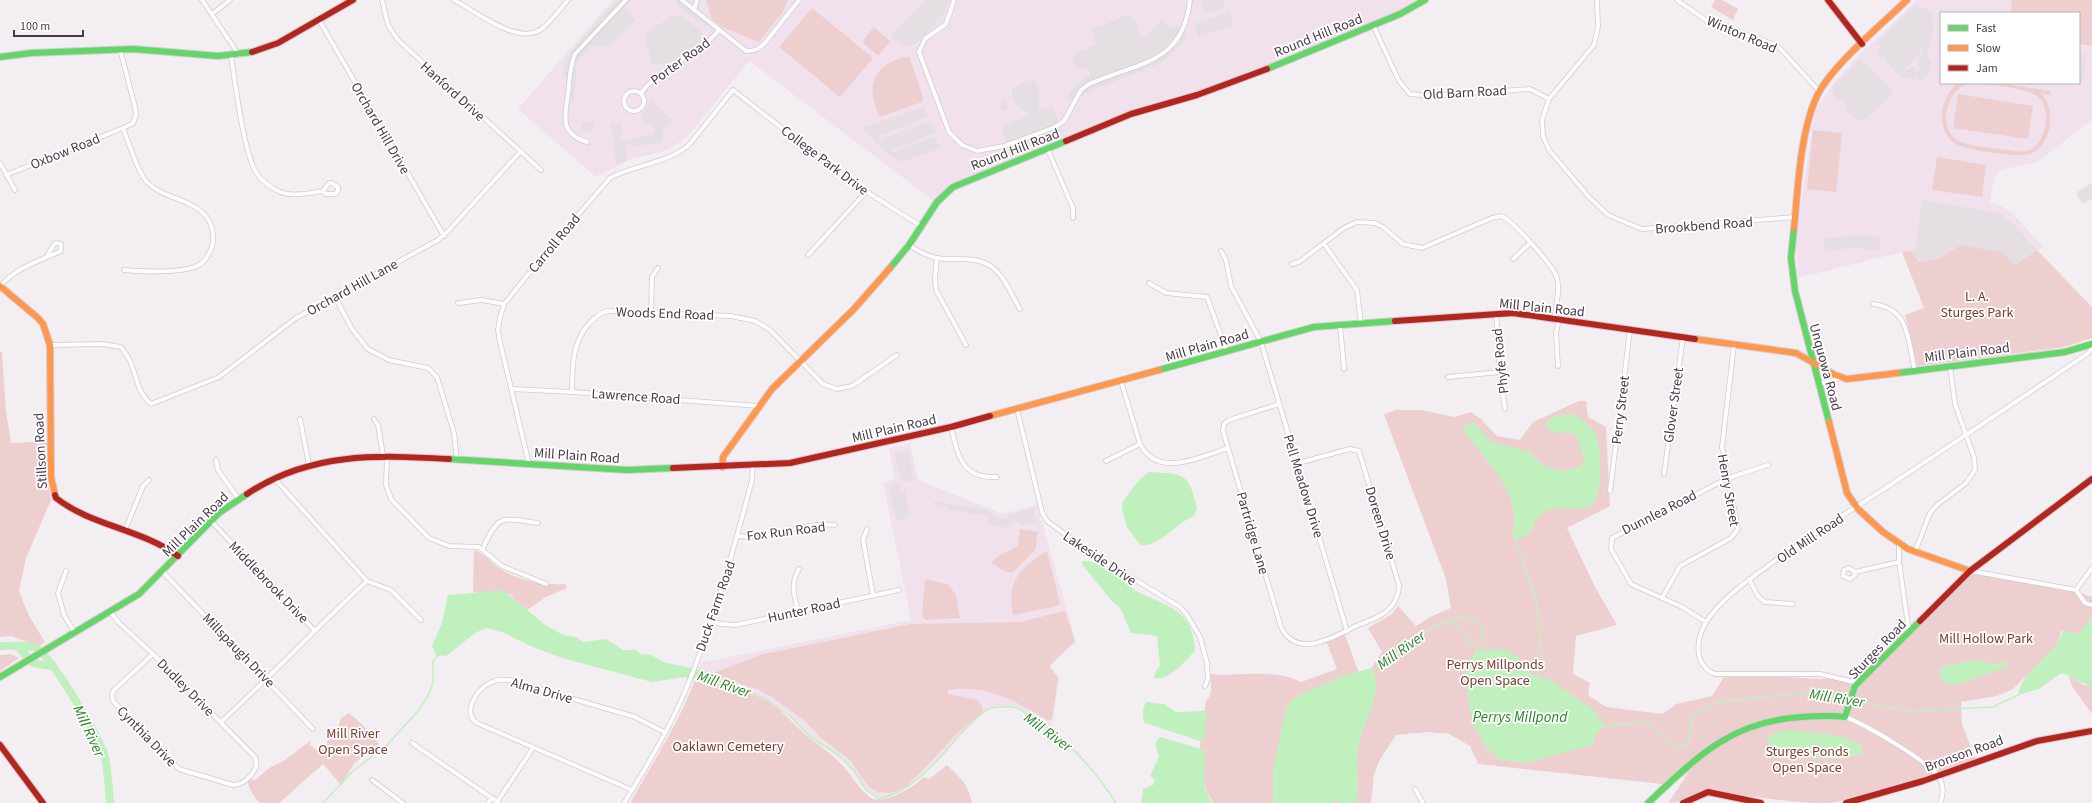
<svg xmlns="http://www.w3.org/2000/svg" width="2092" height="803" font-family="'Source Sans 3',sans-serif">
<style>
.education{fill:#f0e1ec;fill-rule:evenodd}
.green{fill:#eecfd0;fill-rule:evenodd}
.parking{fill:#e5dfe3;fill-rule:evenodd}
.water{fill:#c1f0bf}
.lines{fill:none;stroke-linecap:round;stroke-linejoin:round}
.stream{stroke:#c1f0bf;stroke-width:1.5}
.river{stroke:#c1f0bf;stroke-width:8}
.street-casing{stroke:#d1cbd0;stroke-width:5.5}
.fast-casing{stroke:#d8cad4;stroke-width:8}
.slow-casing{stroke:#d8cad4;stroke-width:8}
.jam-casing{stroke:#d8cad4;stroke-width:8}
.street{stroke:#fdfcfd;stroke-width:4}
.fast{stroke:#63d668;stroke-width:6}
.slow{stroke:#ff974d;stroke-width:6}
.jam{stroke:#b3261e;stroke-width:6}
.labels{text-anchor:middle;stroke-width:3.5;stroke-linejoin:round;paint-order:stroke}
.street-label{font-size:14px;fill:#4a3947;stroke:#fff}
.park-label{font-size:14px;fill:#7d3a2b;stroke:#fff}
.water-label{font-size:15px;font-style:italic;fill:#288627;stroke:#fff}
</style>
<rect width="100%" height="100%" fill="#f3eef2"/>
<g class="education">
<path d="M613 0H1419L1384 19 1326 43 1191 93 1141 107 1045 149 966 177 951 185 934 201 749 61 686 138 667 150 629 160 596 177 518 109Z"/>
<path d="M1917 0H2092V120L2036 163 2003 169 1999 171 1994 178 1990 203 2002 206 2013 214 2043 246 2015 265 1940 258 1919 262 1902 252 1798 278 1796 243 1799 217 1815 110 1832 85 1865 49ZM1941 13H2079V83H1941Z"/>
<path d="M910 444 918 480 1003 514 1037 505 1076 642 1050 666 1059 678 1052 728 1016 706 991 708 970 723 948 749 914 781 899 792 880 798 867 790 854 771 839 755 809 736 790 715 765 698 697 673 701 661H710L911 620 883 482 895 479 889 448Z"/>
</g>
<g class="green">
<path d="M706 0H788L783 12 759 42 722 27 712 19Z"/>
<path d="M1715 0H1722L1738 9 1733 20 1711 7Z"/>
<path d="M2012 0H2092V46L2079 44V13H2011Z"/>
<path d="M812 8 873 58 840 97 779 47Z"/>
<path d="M874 27 890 41 878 56 862 42Z"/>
<path d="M909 56 923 97 922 102 880 117C864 85 873 64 909 56Z"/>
<path d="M1958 83H1999L2051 91 2050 95 2042 94C2050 104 2052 117 2049 129 2047 139 2040 151 2030 154 2018 158 1962 150 1953 142 1935 128 1941 95 1958 83ZM1969 84C1982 83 2028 88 2038 97 2052 109 2047 142 2029 150 2023 153 2015 151 2008 150 1995 148 1968 147 1957 140 1937 127 1947 88 1969 84Z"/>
<path d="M1958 94 2033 106 2028 139 1953 128Z"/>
<path d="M1813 130 1842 133 1836 192 1807 189Z"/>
<path d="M1937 157 1986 165 1982 197 1932 190Z"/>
<path d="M1960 245 2002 252 2015 265 2037 250 2092 307V338L2064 347 1917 366 1905 315 1924 308 1902 252 1911 251 1919 262 1940 258Z"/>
<path d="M0 352H2L6 411 11 443 47 441V474L51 500 26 558 19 591 29 616 45 642 39 646 11 636 0 637Z"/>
<path d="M1579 401H1586L1588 417 1606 427 1610 506 1567 528 1595 587 1617 625 1576 636 1573 674 1590 683 1588 695 1606 707 1663 714 1676 704 1712 696 1724 677H1784L1821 679 1854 678 1874 673 1934 610 1972 574 2070 589 2092 597V617L2079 634 2061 631 2057 645 2013 689 1997 696 1961 702 1962 724 1976 760C1927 775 1877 800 1824 803 1785 803 1748 794 1709 794 1695 793 1683 803 1668 803L1689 772 1671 785 1478 764 1470 746 1449 734 1428 732 1396 735 1379 761 1374 775 1371 803H1213L1205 788 1199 752 1206 701C1213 694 1211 684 1210 674 1239 677 1275 668 1301 682L1337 669 1325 638 1343 629 1360 676H1366L1382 652 1368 628 1392 614 1398 606 1416 626 1430 617 1451 608 1446 579 1384 414 1396 410H1421L1454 417 1471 412 1481 419 1497 436 1520 440 1533 422Z"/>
<path d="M1020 529 1038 532 1035 550 1013 572H1006L991 563C998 553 1009 553 1018 545Z"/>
<path d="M474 550C485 554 491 562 499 568 518 581 543 585 565 584L567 588 546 597 527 610 516 602 510 594 473 592Z"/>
<path d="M1047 551 1060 603 1057 606 1013 615C1007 581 1019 568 1047 551Z"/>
<path d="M925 579 948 584 956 595 960 618 926 620 922 617Z"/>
<path d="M1065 611 1075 641 1049 666 1058 678 1052 720H1047C1016 701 986 684 948 690V694L978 700 983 709 982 713 958 733 910 783 904 788 890 793 878 792 868 786 849 759 820 737 805 721 772 697 757 689 711 674 760 655 910 624 1020 622Z"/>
<path d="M10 654 19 658 0 671V655Z"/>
<path d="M2068 675 2084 685H2092V714L2073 688Z"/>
<path d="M695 680C720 682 756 692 776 707 787 715 796 727 807 736 818 745 830 752 840 763 851 773 860 792 873 799 888 803 915 786 924 777L929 779 947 765C961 779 968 783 972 803H630C653 762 679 723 695 680Z"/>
<path d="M349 713 363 725 379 744 354 764 341 785 323 764 279 803H260C253 796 249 788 246 778L255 780 269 768 285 760 310 741V745L316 750H322L327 747V738H335L341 718Z"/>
</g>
<g class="parking">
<path d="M618 0H631L625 8 635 20 607 48 604 45 599 47 593 45 583 55 577 63 574 100H565L566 78H563V74L565 60 581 40Z"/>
<path d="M678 0H685L692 5 695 0H699V9L710 20 706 27 675 4Z"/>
<path d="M925 0H948L945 13 936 18 935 21 936 24 914 45 907 46 892 39 891 34Z"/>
<path d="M1204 0H1223L1225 7 1205 14 1201 1Z"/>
<path d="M1917 5 1931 11 1934 24 1927 58 1931 60 1928 76H1925L1924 80H1919L1915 77 1914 80 1901 77 1890 66 1891 62 1887 64 1884 60 1885 56 1881 57 1877 53 1880 48 1877 43 1911 10 1915 12 1913 8ZM1921 49 1923 50 1922 57H1919L1917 66 1920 67V70L1915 71V67H1910L1909 70 1905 69 1903 66 1906 68 1921 53 1919 50Z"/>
<path d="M1229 12 1234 25 1199 37 1194 24Z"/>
<path d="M675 14 678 17 682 15 703 34 700 37 703 41 696 47 666 66 663 63 653 65 647 46 644 42 648 40 645 34Z"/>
<path d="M1130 14 1132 19 1135 18 1142 37 1149 34 1161 20 1169 28 1176 26 1189 34 1177 50 1159 64 1095 89 1082 95 1077 103 1067 99 1072 88 1090 75V71L1075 66 1072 58 1074 54 1096 45 1092 29Z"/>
<path d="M2079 54 2087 55 2083 81H2079Z"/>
<path d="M1858 61 1867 64 1894 93 1866 119H1860L1857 121 1844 108 1846 104 1841 99 1838 101 1832 95 1834 91 1832 87Z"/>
<path d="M1034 79 1039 88V111L1052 106 1063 131 1010 151 1001 127 1030 115 1016 105 1012 98V88Z"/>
<path d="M652 101 674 122 664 127 661 142 633 147 632 144 625 145 627 161 617 164 613 147 616 144 609 124 620 122 623 134 618 136 624 141 653 134 654 129 640 117Z"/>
<path d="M1005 101 1009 109 1002 112 999 104Z"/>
<path d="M923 107H925L928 117 878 136 876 134 884 143 883 139 930 121 935 133 891 150 888 148 891 150 898 153 897 150 935 137 940 148 903 162 887 154 862 128Z"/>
<path d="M593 120 594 130 583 132 581 123Z"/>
<path d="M2092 183V199L2083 204 2077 196V192Z"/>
<path d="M1922 200 1999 213 2014 225 2037 250 2015 265 2002 252 1961 245 1940 258 1919 262 1911 251 1916 245Z"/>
<path d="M1863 235 1882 237 1879 247 1882 251 1859 248 1842 249 1827 253 1824 251 1825 239 1844 236Z"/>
<path d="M908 451 914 481H901L895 454Z"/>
<path d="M899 484 901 491 905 490 910 516 896 521 889 488Z"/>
<path d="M934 501 987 510 997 517 1008 518V515L1033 508 1037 521 1020 526 1018 522 1010 524 1009 528 987 524 988 519 979 512 978 514 947 510 946 507 933 503Z"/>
</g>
<g class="water">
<path d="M1573 414C1582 419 1591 425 1596 435 1602 446 1604 502 1589 507 1575 512 1558 504 1544 512 1529 522 1539 534 1515 540L1512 536C1524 496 1487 461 1464 432L1465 425 1475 423 1490 441 1530 452 1544 466 1562 471 1579 467 1585 460 1577 438 1572 433H1556L1548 429 1546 424C1551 414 1564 415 1573 414Z"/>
<path d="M1149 472C1184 474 1189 472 1197 509L1194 516C1177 522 1158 548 1141 545L1127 528 1122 509 1123 501 1140 479Z"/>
<path d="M1083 561C1100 560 1123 583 1138 592 1151 599 1167 603 1179 613 1190 621 1195 638 1195 651 1185 661 1168 682 1154 678L1156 670 1160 666 1157 636 1131 633 1121 609 1110 599 1082 564Z"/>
<path d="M504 591 544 624 563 635 576 637 583 642 606 639 623 650H636L640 654 651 655 666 663 708 671 712 678 708 681 685 677 652 682 562 658 533 647 502 632 486 628 475 633 445 657 442 655 437 657 432 646 442 623 448 595C467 595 485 590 504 591Z"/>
<path d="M2092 617V685C2080 685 2073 675 2061 673L2039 689 2018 695C2022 673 2043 661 2056 645 2059 642 2061 635 2063 631L2078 634Z"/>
<path d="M1504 649 1519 658 1525 669 1537 677 1549 679 1595 711 1604 726 1595 736 1593 745 1526 763 1501 760 1486 747 1473 725 1465 680 1467 666 1476 651Z"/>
<path d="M1975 660 1992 664 2008 662 2007 667 1954 685 1945 683 1939 676 1940 668 1947 665Z"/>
<path d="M1367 669H1373C1384 698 1361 722 1358 750 1357 768 1359 785 1357 803H1339L1338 800 1328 803H1273V770L1286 708 1297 696 1346 675Z"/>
<path d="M1146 702 1164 704 1176 712 1205 711 1207 712 1204 741H1200L1145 723C1141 718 1143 707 1146 702Z"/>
<path d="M1786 730C1805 732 1852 733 1863 748L1862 753C1837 766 1795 755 1769 747L1768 738 1774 733Z"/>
<path d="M1160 737 1205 750 1204 787 1212 803H1141L1143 789 1153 785 1155 780 1150 776 1159 757 1155 744Z"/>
</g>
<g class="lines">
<g class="stream">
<path d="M1515 540 1537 603 1541 651 1537 678"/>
<path d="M1449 621C1460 616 1476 615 1482 629 1485 635 1483 644 1483 651"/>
<path d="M1373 670 1434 626 1449 621 1462 631 1478 652"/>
<path d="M711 678 764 698 790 716 809 736 838 755 854 771 866 790 879 799C911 792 937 762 957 738 965 730 980 712 991 708 997 707 1011 706 1016 708 1023 710 1030 717 1036 721 1070 741 1095 770 1116 803"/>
<path d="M1852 700 1908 711 1993 707 2020 694"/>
<path d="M1603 726 1648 722 1660 735 1678 747 1687 744 1691 732 1692 716 1718 702 1810 692 1848 699"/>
<path d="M323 803 353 771 388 744 418 711 428 696 433 683V660L437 657"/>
</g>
<g class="river">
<path d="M0 646C10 646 24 645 34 647 50 652 96 734 103 751 109 768 108 786 110 803"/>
<path d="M18 647 33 663 51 666"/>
</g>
<defs>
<g id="street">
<path d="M202 0 239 55"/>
<path d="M382 0 388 25 398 40 541 170"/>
<path d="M454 0C475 11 515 43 538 31 547 27 561 8 568 0"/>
<path d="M682 0 746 51C755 51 759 49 765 43L799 0"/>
<path d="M954 0 946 24 925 39 919 52 949 132 962 145 977 151 1004 146 1055 127 1064 121 1081 90 1089 84C1138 62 1183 65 1190 0"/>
<path d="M1597 0 1598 27 1594 45 1549 99 1542 120 1543 136 1549 150 1589 197 1608 215 1642 229 1795 217"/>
<path d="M1677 0 1706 20 1778 46 1819 91"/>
<path d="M694 10 697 0"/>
<path d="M212 14 230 0"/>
<path d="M319 20 444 236"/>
<path d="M1373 25 1399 81 1410 94 1433 96 1530 89 1549 99"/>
<path d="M120 49 135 107 136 115 133 123 123 128C128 140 138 173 146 181 160 197 186 198 202 212 211 220 214 230 213 242 212 250 205 263 197 266 182 273 141 272 124 270"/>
<path d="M231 56C235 81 244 158 258 175 263 182 272 188 280 192 293 197 309 193 323 191L329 183H332L338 187V191L335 194H326L323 191"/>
<circle cx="634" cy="101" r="10"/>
<path d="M641 93C662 65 696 58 719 30"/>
<path d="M587 142C559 133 565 117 568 94 570 80 569 68 575 54L626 0"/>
<path d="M1048 150 1073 208V218"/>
<path d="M0 163 15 190"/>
<path d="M6 175 123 128"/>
<path d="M1324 244 1357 290 1361 323"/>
<path d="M909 245C917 251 926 255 936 258 954 261 978 255 993 268 1005 277 1012 296 1020 309"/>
<path d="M1221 251 1226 260 1231 286 1261 342 1347 631"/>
<path d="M808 255 866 192"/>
<path d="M937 258 935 278 936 290 966 345"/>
<path d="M1513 259 1530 243"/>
<path d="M1292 264 1299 262 1344 228 1357 222 1375 223 1383 227 1403 244 1422 248 1492 218 1501 216C1513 220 1554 267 1557 278 1560 291 1556 306 1554 319"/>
<path d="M1149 283 1166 293 1207 297 1227 352"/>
<path d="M0 286C19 266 37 262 61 251V244L55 243 47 256"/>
<path d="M335 297 352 329 368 349 389 360 428 368 437 377 454 433 457 460"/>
<path d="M458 303 482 300 504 304"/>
<path d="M1873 304C1910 308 1908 341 1915 371"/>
<path d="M651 312 652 277 658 268"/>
<path d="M1496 313 1500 372 1505 409"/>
<path d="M1340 324 1344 369"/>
<path d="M50 345 102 344 121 347C124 352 128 356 130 361 137 377 137 392 151 404L219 377 296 318 438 240 449 230 520 152"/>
<path d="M1558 366 1556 333 1559 319"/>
<path d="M1448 377 1500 372"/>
<path d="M1121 381 1140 444C1158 479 1200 457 1228 448"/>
<path d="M1818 384 1842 378"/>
<path d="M512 389 572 392 759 406"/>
<path d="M572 392C573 366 571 347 587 326 593 319 598 314 607 311L731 316 755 321 770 330 823 384 837 389 852 386 897 355"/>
<path d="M1279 404 1229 420 1224 424 1223 431 1281 627C1297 660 1334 637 1356 626 1368 621 1382 617 1391 607 1396 601 1399 593 1399 585L1359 451 1350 449 1298 463"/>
<path d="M1017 409 1042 512 1047 521 1091 553 1180 607 1187 615 1200 637 1207 663 1208 679 1205 686"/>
<path d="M300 419 309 465"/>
<path d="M374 419 378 425 383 455"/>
<path d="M951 427C958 456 962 479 997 477"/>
<path d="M387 456 386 485 391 499 429 538 449 546 479 547 502 566 546 584"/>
<path d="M216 460 218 470 238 498"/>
<path d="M1106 461 1140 444"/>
<path d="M529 464 500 342 498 330 500 318 504 304 510 297 550 247 610 178C636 164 666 164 689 145L733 90 851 182 921 226"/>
<path d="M1664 474 1683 337"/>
<path d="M274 478 367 581 391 590 421 620"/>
<path d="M1610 491 1630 330"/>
<path d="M211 521 314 630"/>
<path d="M867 529 863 540 873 595"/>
<path d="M125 530 143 486 149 480"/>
<path d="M737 536C770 541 802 521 835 525"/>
<path d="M1899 543V562L1909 632"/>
<path d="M483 548C499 513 502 518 538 523"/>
<path d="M1915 552 1930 513 1937 505 1966 483 1975 470 1974 457 1955 404 1950 367"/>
<path d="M66 571 58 593 64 615 75 633"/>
<path d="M1971 571 2076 590 2092 568"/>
<path d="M163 572 313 729"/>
<path d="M1855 572V575L1850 579 1843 576 1844 570 1849 568 1855 572 1899 562"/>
<path d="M1749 579 1758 596 1765 602 1793 604"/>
<path d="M2076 590 2085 603 2092 605"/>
<path d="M1662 598 1680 566 1731 538 1738 529 1722 447 1734 345"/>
<path d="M798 611C794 595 790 584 799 569"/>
<path d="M111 612 118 622 153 654 255 757C261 769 245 785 233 785L179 769 113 701 112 695 114 690 153 654"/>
<path d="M710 621 722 624 736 625 899 590"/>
<path d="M1706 622 1682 607 1631 584 1611 549 1612 538 1728 478 1768 465"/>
<path d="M1858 683 1820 674H1715C1693 665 1696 639 1706 622 1723 596 1752 578 1776 560 1806 540 1836 519 1867 500 1941 452 2014 403 2087 354L2092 349"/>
<path d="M1845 717C1865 724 1926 760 1938 776 1944 785 1944 794 1940 803"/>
<path d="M221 722C271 676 317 627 367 581"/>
<path d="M412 743 499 803"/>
<path d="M372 780 403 803"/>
<path d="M1415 789 1423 803"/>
<path d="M632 790 477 723C462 713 476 690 488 684 494 680 501 679 509 680L635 717 664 732"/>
<path d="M497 802 533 748"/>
<path d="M488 803 492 798"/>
<path d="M624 803C646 768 668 731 684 694 713 625 733 552 752 480L753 465"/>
</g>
<g id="fast">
<path d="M0 57 31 53 133 49 218 56 252 52"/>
<path d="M1267 69 1400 14 1425 0"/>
<path d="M1794 228 1791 258 1795 291 1829 422"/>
<path d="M890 268 909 245 937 202 953 187 1066 141"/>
<path d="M1159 370 1314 327 1395 321"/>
<path d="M1898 373 2065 352 2092 344"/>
<path d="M449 459 627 470 673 468"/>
<path d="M0 677 139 594 219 513 247 494"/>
<path d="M1648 803C1697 757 1731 721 1802 717 1816 716 1831 715 1845 717L1855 686 1920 621"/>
</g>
<g id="slow">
<path d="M1794 228C1798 188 1800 134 1816 98 1829 68 1882 24 1907 0"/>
<path d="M0 286 38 318 43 324 50 345 51 477 55 495"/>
<path d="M1695 339 1796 353 1835 375 1847 379 1898 373"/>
<path d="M990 416 1159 370"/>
<path d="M1829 422 1847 493 1858 509 1883 532 1908 549 1970 571"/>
<path d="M722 467 723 457 772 389 854 309 890 268"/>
</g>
<g id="jam">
<path d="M1828 0 1862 44"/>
<path d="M252 52 278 43 353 0"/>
<path d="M1066 141 1131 114 1197 95 1267 69"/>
<path d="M1395 321 1513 313 1695 339"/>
<path d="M673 468 790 463 951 427 990 416"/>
<path d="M247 494C310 452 377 455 449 459"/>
<path d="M55 495 56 498C92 526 141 529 178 556"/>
<path d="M1920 621 1970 571 2092 479"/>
<path d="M0 745 43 803"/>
<path d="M1683 803 1708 792 1761 803"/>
<path d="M1846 803 1923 781 2037 741 2092 731"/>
</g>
</defs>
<use href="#street" class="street-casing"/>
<use href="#fast" class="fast-casing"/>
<use href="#slow" class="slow-casing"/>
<use href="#jam" class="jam-casing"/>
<use href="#street" class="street"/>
<use href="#fast" class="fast"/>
<use href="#slow" class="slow"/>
<use href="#jam" class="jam"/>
</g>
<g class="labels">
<g class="street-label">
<text transform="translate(1742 34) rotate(23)" y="5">Winton Road</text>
<text transform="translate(1318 35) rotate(-22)" y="5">Round Hill Road</text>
<text transform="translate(680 61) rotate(-36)" y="5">Porter Road</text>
<text transform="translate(453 91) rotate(42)" y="5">Hanford Drive</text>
<text transform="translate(1465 92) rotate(-3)" y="5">Old Barn Road</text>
<text transform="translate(381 128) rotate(60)" y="5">Orchard Hill Drive</text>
<text transform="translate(1015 149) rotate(-21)" y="5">Round Hill Road</text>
<text transform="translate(65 151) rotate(-22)" y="5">Oxbow Road</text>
<text transform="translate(825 160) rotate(37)" y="5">College Park Drive</text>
<text transform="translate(1704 225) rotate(-4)" y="5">Brookbend Road</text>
<text transform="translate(554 243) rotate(-50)" y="5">Carroll Road</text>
<text transform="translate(352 287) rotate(-29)" y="5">Orchard Hill Lane</text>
<text transform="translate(1542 307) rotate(6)" y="5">Mill Plain Road</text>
<text transform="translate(665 313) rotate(2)" y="5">Woods End Road</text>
<text transform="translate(1207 345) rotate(-16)" y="5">Mill Plain Road</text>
<text transform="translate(1967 352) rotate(-7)" y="5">Mill Plain Road</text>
<text transform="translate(1500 361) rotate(-96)" y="5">Phyfe Road</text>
<text transform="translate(1826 367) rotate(75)" y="5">Unquowa Road</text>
<text transform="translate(636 396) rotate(4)" y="5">Lawrence Road</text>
<text transform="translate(1673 405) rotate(-82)" y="5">Glover Street</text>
<text transform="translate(1620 410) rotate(-83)" y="5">Perry Street</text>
<text transform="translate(894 428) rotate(-13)" y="5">Mill Plain Road</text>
<text transform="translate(40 451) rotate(-93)" y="5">Stillson Road</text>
<text transform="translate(577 455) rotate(4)" y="5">Mill Plain Road</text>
<text transform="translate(1304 486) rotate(73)" y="5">Pell Meadow Drive</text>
<text transform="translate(1729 490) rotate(80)" y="5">Henry Street</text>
<text transform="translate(1659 512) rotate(-27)" y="5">Dunnlea Road</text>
<text transform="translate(1381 523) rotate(73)" y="5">Doreen Drive</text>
<text transform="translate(195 524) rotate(-44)" y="5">Mill Plain Road</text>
<text transform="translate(786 531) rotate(-7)" y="5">Fox Run Road</text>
<text transform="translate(1253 533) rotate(74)" y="5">Partridge Lane</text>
<text transform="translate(1810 538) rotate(-34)" y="5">Old Mill Road</text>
<text transform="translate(1100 558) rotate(34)" y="5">Lakeside Drive</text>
<text transform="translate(269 582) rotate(46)" y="5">Middlebrook Drive</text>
<text transform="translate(715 606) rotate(-71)" y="5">Duck Farm Road</text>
<text transform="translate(804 610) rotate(-12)" y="5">Hunter Road</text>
<text transform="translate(1877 649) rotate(-46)" y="5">Sturges Road</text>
<text transform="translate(239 650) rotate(46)" y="5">Millspaugh Drive</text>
<text transform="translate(186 687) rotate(45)" y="5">Dudley Drive</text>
<text transform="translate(542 690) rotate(16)" y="5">Alma Drive</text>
<text transform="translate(147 736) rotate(46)" y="5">Cynthia Drive</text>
<text transform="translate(1964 753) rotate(-20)" y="5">Bronson Road</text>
</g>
<g class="park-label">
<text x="1977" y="301">L. A.<tspan x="1977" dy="16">Sturges Park</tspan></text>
<text x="1986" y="643">Mill Hollow Park</text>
<text x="1495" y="669">Perrys Millponds<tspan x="1495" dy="16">Open Space</tspan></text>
<text x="353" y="738">Mill River<tspan x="353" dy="16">Open Space</tspan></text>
<text x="728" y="751">Oaklawn Cemetery</text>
<text x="1807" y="756">Sturges Ponds<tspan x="1807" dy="16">Open Space</tspan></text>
</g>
<g class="water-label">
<text transform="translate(1401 650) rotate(-36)" y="5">Mill River</text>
<text transform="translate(724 684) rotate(19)" y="5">Mill River</text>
<text transform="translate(1837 698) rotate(9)" y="5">Mill River</text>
<text x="1520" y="722">Perrys Millpond</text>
<text transform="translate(89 731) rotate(65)" y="5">Mill River</text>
<text transform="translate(1048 732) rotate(36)" y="5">Mill River</text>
</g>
</g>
<rect x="1940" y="12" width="140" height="72" fill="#ffffff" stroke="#b7b0b5"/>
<rect x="1948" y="25" width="20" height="6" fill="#63d668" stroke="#b7b0b5"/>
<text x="1976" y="32" font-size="12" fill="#4a3947">Fast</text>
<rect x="1948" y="45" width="20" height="6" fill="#ff974d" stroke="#b7b0b5"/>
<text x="1976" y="52" font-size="12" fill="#4a3947">Slow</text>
<rect x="1948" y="65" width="20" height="6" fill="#b3261e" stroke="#b7b0b5"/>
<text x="1976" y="72" font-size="12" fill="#4a3947">Jam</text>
<path d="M14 30v6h69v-6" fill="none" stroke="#4a3947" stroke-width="2"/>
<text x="20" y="30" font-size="12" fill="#4a3947" stroke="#ffffff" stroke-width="3" paint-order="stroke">100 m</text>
</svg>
